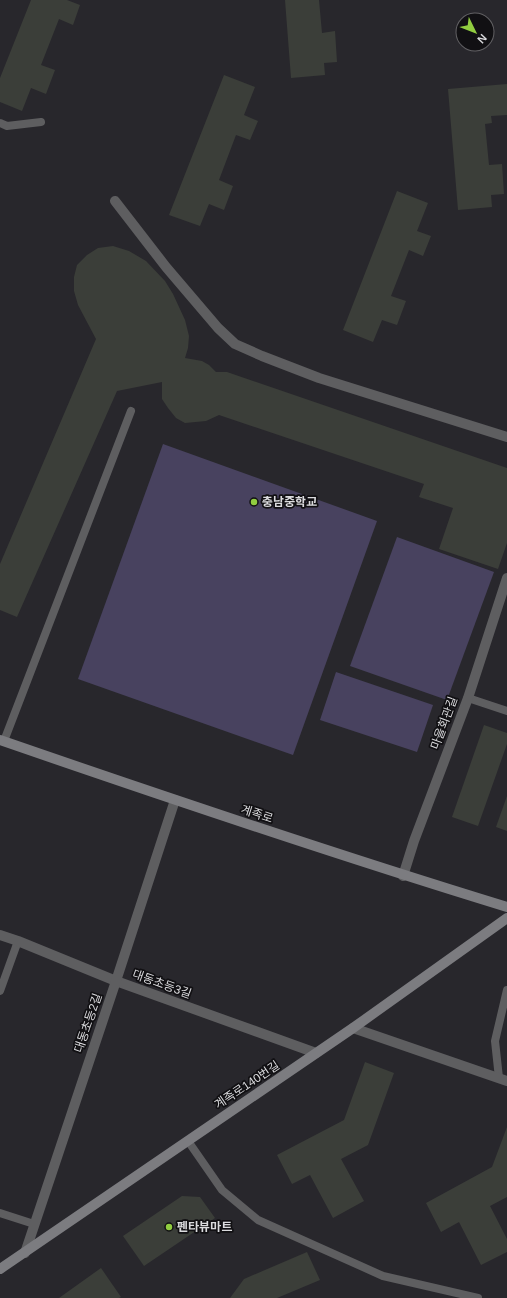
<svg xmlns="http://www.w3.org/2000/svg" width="507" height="1298" font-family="Arial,'Noto Sans KR',sans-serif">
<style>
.green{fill:#48425f}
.building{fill:#3b3e39}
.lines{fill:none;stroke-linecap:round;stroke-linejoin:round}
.lane{stroke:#5e5e60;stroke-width:8}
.street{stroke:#5e5e60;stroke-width:10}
.secondary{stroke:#7c7c80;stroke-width:10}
.poi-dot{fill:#91cd40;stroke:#111013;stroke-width:1.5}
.labels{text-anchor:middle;stroke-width:3.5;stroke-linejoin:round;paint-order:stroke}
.poi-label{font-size:12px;font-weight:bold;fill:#dbdbde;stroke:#111013;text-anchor:start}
.street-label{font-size:12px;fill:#dbdbde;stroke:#111013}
</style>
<rect width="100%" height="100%" fill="#28272c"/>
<g class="green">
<path d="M163 444 377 521 293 755 78 679Z"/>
<path d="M397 537 494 572 447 700 350 666Z"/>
<path d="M336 672 433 705 417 752 320 720Z"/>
</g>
<g class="building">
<path d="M31 0H67L80 5 73 25 59 19 41 65 55 70 46 94 31 88 22 111 0 102V78Z"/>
<path d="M285 0H319L322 33 335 31 337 62 324 63 325 75 291 78Z"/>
<path d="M224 75 255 87 244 115 258 121 250 140 236 135 219 180 233 186 224 210 209 204 200 226 169 215Z"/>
<path d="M507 84V115L491 116 492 123 485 124 489 165 502 164 504 194 491 195 492 207 458 210 448 89Z"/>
<path d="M397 191 428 203 417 231 431 236 423 256 409 250 391 296 406 301 397 325 382 320 373 342 343 330Z"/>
<path d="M113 246 129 251 146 261 165 281 173 294 185 320 189 336 188 348 185 358 202 361 209 365 216 372H227L507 468V543L498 569 439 549 453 508 419 497 424 484 219 415 206 421 185 423 176 418 168 408 162 399V382L117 391 17 617 0 610V564L96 339 78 305 74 291V277L77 265 87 255 98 248Z"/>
<path d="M484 725 507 733V744L478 826 452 817Z"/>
<path d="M507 796V831L496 827Z"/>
<path d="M365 1062 394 1073 368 1145 341 1159 364 1201 333 1218 310 1175 292 1184 277 1155 344 1120Z"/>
<path d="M507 1127V1197L490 1206 507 1239V1252L481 1265 459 1222 441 1232 426 1203 492 1167Z"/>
<path d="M182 1196 200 1197 215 1218 144 1266 123 1236Z"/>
<path d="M307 1252 320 1280 277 1298H230L244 1279Z"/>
<path d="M101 1268 121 1297 119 1298H59Z"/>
</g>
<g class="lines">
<g class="lane">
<path d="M0 123 7 126 41 122"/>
<path d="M468 698 507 711"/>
<path d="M4 741 131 411"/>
<path d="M0 991 18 941"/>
<path d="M499 1078 495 1041 507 990"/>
<path d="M188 1141 222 1190 258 1220 383 1276 478 1298"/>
<path d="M0 1213 34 1224"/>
</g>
<g class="street">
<path d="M115 201 166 267 218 328 235 344 262 356 319 378 507 437"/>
<path d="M403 876 414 841 468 698 507 578"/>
<path d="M0 935 18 941 116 981 316 1053"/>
<path d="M353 1028 507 1081"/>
<path d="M25 1253 116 981 175 800"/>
</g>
<g class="secondary">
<path d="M0 740C168 798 337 855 507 907"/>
<path d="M0 1269 353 1028 507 918"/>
</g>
</g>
<g class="poi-dot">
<circle cx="254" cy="502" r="4"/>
<circle cx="169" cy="1227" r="4"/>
</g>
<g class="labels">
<g class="poi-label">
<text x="262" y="506">충남중학교</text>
<text x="177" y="1231">펜타뷰마트</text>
</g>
<g class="street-label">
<text transform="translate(444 723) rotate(-70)" y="4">마을회관길</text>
<text transform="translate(257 814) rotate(18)" y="4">계족로</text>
<text transform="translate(162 984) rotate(20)" y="4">대동초등3길</text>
<text transform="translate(88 1023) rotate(-71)" y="4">대동초등2길</text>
<text transform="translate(247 1085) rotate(-34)" y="4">계족로140번길</text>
</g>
</g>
<g transform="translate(475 32) rotate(133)"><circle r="19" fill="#111013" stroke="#626164"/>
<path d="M0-3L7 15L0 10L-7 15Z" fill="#91cd40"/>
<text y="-6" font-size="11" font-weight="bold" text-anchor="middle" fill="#dbdbde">N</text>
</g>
</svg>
